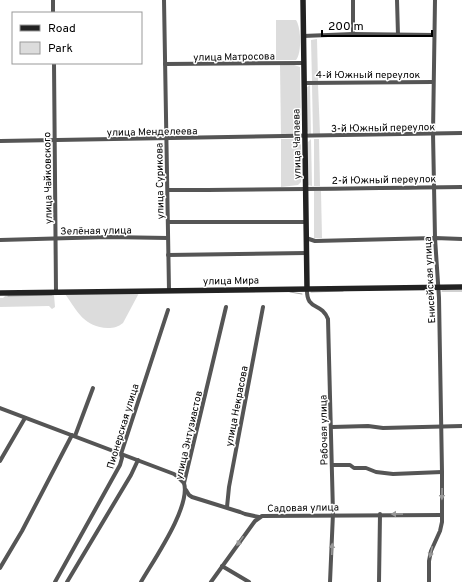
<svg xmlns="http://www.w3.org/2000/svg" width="462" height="582" font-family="Overpass,sans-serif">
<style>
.green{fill:#dcdcdc}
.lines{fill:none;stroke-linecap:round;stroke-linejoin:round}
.stream{stroke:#a3a3a3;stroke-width:1}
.minor{stroke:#555;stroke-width:4}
.secondary{stroke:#222;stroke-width:5.5}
.oneway{fill:#999}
.labels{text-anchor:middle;stroke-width:3;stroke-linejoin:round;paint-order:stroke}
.street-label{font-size:10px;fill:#000;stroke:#fff}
</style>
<rect width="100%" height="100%" fill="#fff"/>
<g class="green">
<path d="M276 20H296C301 27 302 53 296 60H276Z"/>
<path d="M317 39 318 81H312L311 40Z"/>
<path d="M280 65H294L300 67 301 131 298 134 281 135Z"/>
<path d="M310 85 311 135 309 134 307 131 306 88Z"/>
<path d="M312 85H318L320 134H313Z"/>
<path d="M281 139H296L301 141V182L298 185 281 187Z"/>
<path d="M311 139 312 186 308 185V142Z"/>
<path d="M314 139H319L320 186H314Z"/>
<path d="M314 191H321L322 238H314Z"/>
<path d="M139 293 123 323C118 327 114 328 108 328 84 327 78 312 65 294Z"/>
<path d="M6 295H54L55 307 52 309 49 306 0 307V298H3Z"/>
</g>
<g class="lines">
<g class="stream">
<path d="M429 290 432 291"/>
<path d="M442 291H462"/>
<path d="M290 292 302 294"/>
<path d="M311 292 343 291"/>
<path d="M8 296 52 295"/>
</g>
<g class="minor">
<path d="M53 0V13"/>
<path d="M164 0 169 290"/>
<path d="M353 0V34"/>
<path d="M397 0 398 35"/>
<path d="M303 36 353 34 434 35"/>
<path d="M54 63 56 292"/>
<path d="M165 64 304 63"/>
<path d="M304 83 433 82"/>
<path d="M0 141 462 133"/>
<path d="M168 190C266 190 364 188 462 187"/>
<path d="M168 222H306"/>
<path d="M306 238 315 241 435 238 462 239"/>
<path d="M0 240 108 237 168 238"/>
<path d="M168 255 306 253"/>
<path d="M307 288C306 312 321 301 328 319L333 513 330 582"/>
<path d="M0 408 174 474 178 477 184 483"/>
<path d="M332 427 368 426 383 428 462 426"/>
<path d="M75 436 93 388"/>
<path d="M0 461 25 418"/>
<path d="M332 465H350L354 468H366L376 472 393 474 442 472"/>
<path d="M186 490 189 495 192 497 240 512 245 514 259 517"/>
<path d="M227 507 229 487 263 307"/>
<path d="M222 566 249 582"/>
<path d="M0 568 22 531 72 435"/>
<path d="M55 582 120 465 122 458 121 454 168 310"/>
<path d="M67 582 131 475 138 460"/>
<path d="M141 582C153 561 191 507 184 483L226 307"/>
<path d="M211 582 255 521 262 516 442 515"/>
<path d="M379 582 380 514"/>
<path d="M429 582V561L431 551 440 531 442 522V472L439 298 435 238 433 133 435 0"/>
</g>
<g class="secondary">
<path d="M303 0 307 288"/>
<path d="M0 293 462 287"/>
</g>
</g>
<defs><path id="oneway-solid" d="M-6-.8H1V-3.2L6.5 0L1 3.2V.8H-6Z"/></defs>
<g class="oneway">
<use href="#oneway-solid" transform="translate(442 494) rotate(91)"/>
<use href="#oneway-solid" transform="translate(397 514) rotate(-180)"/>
<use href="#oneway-solid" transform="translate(240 541) rotate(125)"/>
<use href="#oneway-solid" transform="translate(332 549) rotate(-88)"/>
<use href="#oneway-solid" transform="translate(431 552) rotate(104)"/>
</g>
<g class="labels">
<g class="street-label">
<text transform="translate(234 56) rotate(-1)" y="4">улица Матросова</text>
<text x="368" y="78">4-й Южный переулок</text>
<text transform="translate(383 127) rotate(-1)" y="4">3-й Южный переулок</text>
<text transform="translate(152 131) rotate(-1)" y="4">улица Менделеева</text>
<text transform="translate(296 144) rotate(-91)" y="4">улица Чапаева</text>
<text transform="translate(47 178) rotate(-91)" y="4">улица Чайковского</text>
<text transform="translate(384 179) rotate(-1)" y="4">2-й Южный переулок</text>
<text transform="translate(159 181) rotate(-91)" y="4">улица Сурикова</text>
<text transform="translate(96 230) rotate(-1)" y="4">Зелёная улица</text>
<text transform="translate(231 280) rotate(-1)" y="4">улица Мира</text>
<text transform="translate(429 280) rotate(-93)" y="4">Енисейская улица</text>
<text transform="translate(236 406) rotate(-79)" y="4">улица Некрасова</text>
<text transform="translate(122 426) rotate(-73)" y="4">Пионерская улица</text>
<text transform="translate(323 430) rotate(-91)" y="4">Рабочая улица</text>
<text transform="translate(188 435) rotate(-77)" y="4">улица Энтузиастов</text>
<text transform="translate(303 507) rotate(-1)" y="4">Садовая улица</text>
</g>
</g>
<rect x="12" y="12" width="130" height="52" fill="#ffffff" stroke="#999999"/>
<rect x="20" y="25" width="20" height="6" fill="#222222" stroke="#999999"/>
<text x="48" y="32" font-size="12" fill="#000000">Road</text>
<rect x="20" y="42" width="20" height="12" fill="#dcdcdc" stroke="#999999"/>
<text x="48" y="52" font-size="12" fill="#000000">Park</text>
<path d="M322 30v6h110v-6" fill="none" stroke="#000000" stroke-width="2"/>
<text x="328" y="30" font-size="12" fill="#000000" stroke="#ffffff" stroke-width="3" paint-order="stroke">200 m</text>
</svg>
